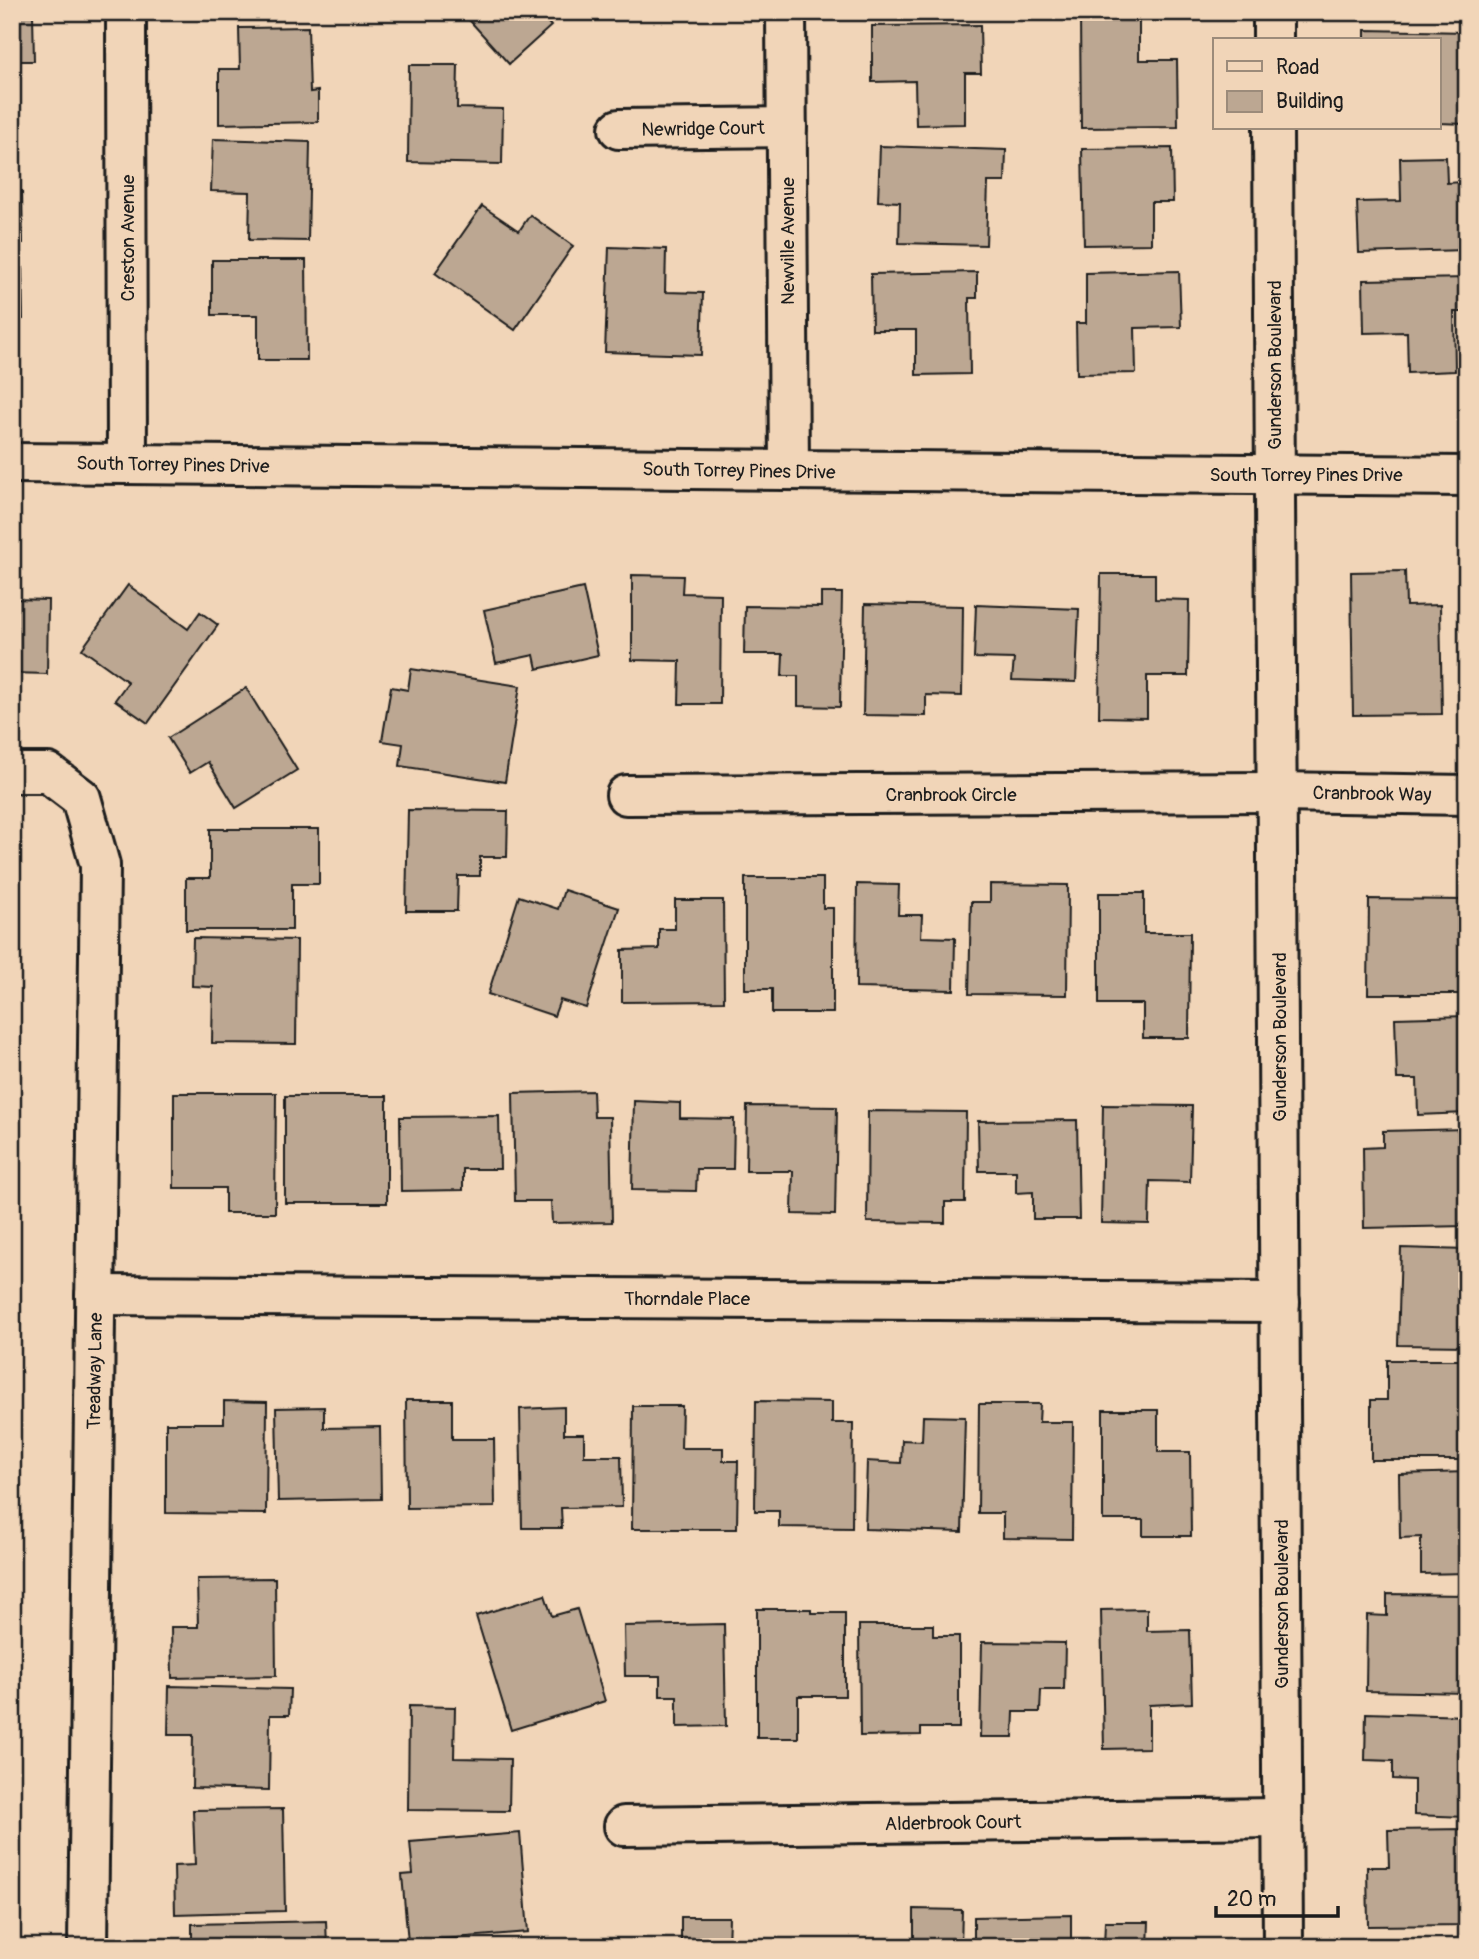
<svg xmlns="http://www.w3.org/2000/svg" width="1479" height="1959" font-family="Pangolin,sans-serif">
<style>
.building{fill:#bca792;stroke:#1c1c1c;stroke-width:2}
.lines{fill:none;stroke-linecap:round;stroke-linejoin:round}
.minor-casing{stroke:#1c1c1c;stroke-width:44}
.secondary-casing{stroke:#1c1c1c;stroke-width:44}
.minor{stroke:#f1d5b8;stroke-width:38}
.secondary{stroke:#f1d5b8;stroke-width:38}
.labels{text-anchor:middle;stroke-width:5;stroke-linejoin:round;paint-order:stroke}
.street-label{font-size:19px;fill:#1c1c1c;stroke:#f1d5b8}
</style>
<rect width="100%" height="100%" fill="#f1d5b8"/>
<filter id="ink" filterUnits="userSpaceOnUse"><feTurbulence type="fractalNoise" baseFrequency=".0143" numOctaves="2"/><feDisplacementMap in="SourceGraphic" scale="14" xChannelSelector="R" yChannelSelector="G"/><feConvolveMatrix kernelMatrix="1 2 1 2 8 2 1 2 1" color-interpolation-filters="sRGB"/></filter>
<g filter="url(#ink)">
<g class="building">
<path d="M462 12H539L551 26 509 64Z"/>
<rect x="1360" y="12" width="91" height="3"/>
<path d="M33 14 34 61H12V15Z"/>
<path d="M1080 16H1139V60H1177L1178 127 1081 128Z"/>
<path d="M980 25 981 73H965V124L916 125 915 81 872 82V26Z"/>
<path d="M308 27 310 92 318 91V122L219 124V69H240L239 28Z"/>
<path d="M1365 30 1467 32 1465 124 1439 123V40H1365Z"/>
<path d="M409 65H458L457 108 503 109 502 164 408 162Z"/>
<path d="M213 139 310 142 308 241 249 240 250 192 211 191Z"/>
<path d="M880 146 1006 150 1005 182H988L986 245 899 243 900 202 878 201Z"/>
<path d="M1172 148 1173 202H1151V244L1084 245 1082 149Z"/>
<path d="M1446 157 1447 183 1463 182 1465 250 1359 253 1357 202 1401 201 1400 158Z"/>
<path d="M12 191H22L23 243H12Z"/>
<path d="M482 206 519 231 530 215 573 246 515 330 435 273Z"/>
<path d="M609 247 666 249 665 292 703 293 701 355 605 352Z"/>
<path d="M212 260H306L307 360H258V315H212Z"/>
<path d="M12 263H22L23 319H12Z"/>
<path d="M1179 271 1181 327 1135 328 1136 373 1077 374 1076 323H1086V273Z"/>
<path d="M977 272V298H969L970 374 916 375V330H872L871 274Z"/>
<path d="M1467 278V312H1454L1455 371 1408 373 1407 332 1364 333 1363 280Z"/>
<path d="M1405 571 1406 606 1440 605 1442 714 1353 715 1351 572Z"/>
<path d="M1101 574H1155V599L1189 600 1188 676H1147V718L1099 717Z"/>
<path d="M632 575 683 576 682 593 721 594 720 704H679L680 661 632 660Z"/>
<path d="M128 585 188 629 200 612 218 625 148 723 115 700 128 682 82 649Z"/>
<path d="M583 588 598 655 537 669 534 655 496 663 484 610Z"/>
<path d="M821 593H842L840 707 798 706V676H782L783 654H744L745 606 821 607Z"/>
<path d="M12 599 48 600 47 674 12 673Z"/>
<path d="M865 604 963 606 962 696 926 695V716L863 715Z"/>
<path d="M976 605 1079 609 1076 682 1012 680 1014 659 974 658Z"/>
<path d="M1461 621H1467V714H1462Z"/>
<path d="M411 669 520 686 505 782 400 766 403 744 382 741 391 687 408 690Z"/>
<path d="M246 688 297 770 236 808 208 762 190 773 168 738Z"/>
<path d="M408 810 508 811 507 857H480V876H458L457 911H406Z"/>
<path d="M210 829H319V884H292V930H186V878H210Z"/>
<path d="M745 878H823V908H833V1013H772V989H745Z"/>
<path d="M857 884 899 885 898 915H922L921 937 955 938 954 990 856 988Z"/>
<path d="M990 884 1068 885 1067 995 969 994 971 902H990Z"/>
<path d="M564 890 619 908 586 1008 560 1000 554 1016 488 994 519 896 558 909Z"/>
<path d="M1099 893H1144V933H1190L1189 1038H1143V1004H1099Z"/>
<path d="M1369 899 1467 900V994H1368Z"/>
<path d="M675 900H723L724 1001 622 1002V950L659 949V929H675Z"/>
<path d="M193 938 297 940 296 1044 212 1043 213 987 192 986Z"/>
<path d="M1467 1016V1113L1418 1115 1417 1079H1397L1395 1018Z"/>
<path d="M593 1091 594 1117H610L612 1222 552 1223 551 1201H515L513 1093Z"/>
<path d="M174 1093H276L275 1213H225V1188H174Z"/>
<rect x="285" y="1096" width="102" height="107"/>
<path d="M634 1101 680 1103V1118L734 1119 733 1169H697L696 1191 632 1190Z"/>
<path d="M1103 1105 1192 1106 1190 1182 1150 1181 1149 1224 1101 1223Z"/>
<path d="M747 1106 837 1107 835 1215 792 1214 793 1171H746Z"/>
<path d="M868 1111 966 1112 965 1202H945V1223L867 1222Z"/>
<path d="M499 1116 500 1169H463V1190L401 1191 400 1117Z"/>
<path d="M1077 1120 1079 1219H1033V1192L1016 1193V1171H979L978 1121Z"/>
<path d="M1467 1129V1226L1364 1228 1363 1148 1383 1147V1131Z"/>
<path d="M1401 1248 1467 1250V1346L1398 1345Z"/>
<path d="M1387 1360H1467V1460H1371V1400H1387Z"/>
<path d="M406 1400H452V1439H494L495 1507 407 1508Z"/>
<path d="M224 1401 267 1402 266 1514 166 1513V1423H224Z"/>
<path d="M756 1401 832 1402V1423H853L852 1528 779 1527V1511H755Z"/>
<path d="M979 1404H1040L1039 1422H1073L1072 1539 1003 1538V1513H978Z"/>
<path d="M633 1406H682L681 1448H723V1461H738L737 1529H632Z"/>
<path d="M324 1407V1428L380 1427 381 1499 278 1501 276 1408Z"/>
<path d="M564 1407V1434H584V1456H621L622 1507 561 1508 562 1528H522L520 1409Z"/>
<path d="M1103 1410H1158V1452H1190L1191 1536H1143V1520H1103Z"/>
<path d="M923 1416 965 1417 962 1532 865 1529 867 1461 901 1463 902 1440 922 1441Z"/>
<path d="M1467 1472V1573L1421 1574V1537L1400 1538 1399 1474Z"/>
<path d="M275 1578 276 1676 172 1678 171 1627H198L197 1579Z"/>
<path d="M1387 1594 1467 1595V1693L1366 1691 1367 1615 1387 1616Z"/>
<path d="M545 1595 552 1616 577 1609 605 1701 511 1730 476 1616Z"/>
<path d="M757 1609H811V1613H845V1696H798V1738H757Z"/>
<path d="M1147 1609V1631L1190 1630 1192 1703 1149 1705V1748L1104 1749 1101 1610Z"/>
<path d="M724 1624 726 1726 677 1727V1696H660V1676H625L624 1626Z"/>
<path d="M859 1625H933V1636H959V1728H921V1735L860 1736Z"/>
<path d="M982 1642 1065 1643 1064 1690H1041L1040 1712H1014L1013 1737H980Z"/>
<path d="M169 1686 290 1689 289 1715H270L269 1790 192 1788 193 1735H168Z"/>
<path d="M409 1706 455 1707 454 1758 510 1759 509 1811 408 1810Z"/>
<path d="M1366 1713 1467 1716 1465 1817 1414 1815V1780L1393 1779V1761L1365 1760Z"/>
<path d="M283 1809 285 1911 175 1914 174 1866 195 1865 193 1810Z"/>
<path d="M1467 1829V1925L1368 1926 1367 1867H1389L1388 1830Z"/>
<path d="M520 1833 528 1932 408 1942 402 1875 413 1874 410 1842Z"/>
<path d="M914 1909 962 1910 961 1947H914Z"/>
<path d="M1071 1915V1947H974V1917Z"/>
<path d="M681 1917H729L728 1947H681Z"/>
<path d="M326 1921 327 1947H192V1924Z"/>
<path d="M1105 1922H1149L1148 1947H1104Z"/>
<path d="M838 1942V1947H777L776 1944Z"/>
</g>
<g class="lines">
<defs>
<g id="minor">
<path d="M126 12 127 464"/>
<path d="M786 12 789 470"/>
<path d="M1273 12V40"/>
<path d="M1273 128 1283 1947"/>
<path d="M619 129 787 127"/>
<path d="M12 773H48L81 798 100 865 88 1947"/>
<path d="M626 795 1277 792 1467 795"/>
<path d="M95 1295 1280 1302"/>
<path d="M624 1826 1282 1818"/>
</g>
<path id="secondary" d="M12 463 1467 476"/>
</defs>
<use href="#minor" class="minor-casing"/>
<use href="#secondary" class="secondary-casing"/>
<use href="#minor" class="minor"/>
<use href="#secondary" class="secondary"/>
</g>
</g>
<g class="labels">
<g class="street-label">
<text transform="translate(703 128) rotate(-1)" y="7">Newridge Court</text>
<text transform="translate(127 238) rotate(-90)" y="7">Creston Avenue</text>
<text transform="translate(787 241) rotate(-90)" y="7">Newville Avenue</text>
<text transform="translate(1274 365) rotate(-90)" y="7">Gunderson Boulevard</text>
<text transform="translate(173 464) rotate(1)" y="7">South Torrey Pines Drive</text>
<text transform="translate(739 470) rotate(1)" y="7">South Torrey Pines Drive</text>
<text x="1306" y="481">South Torrey Pines Drive</text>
<text transform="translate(1372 793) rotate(1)" y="7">Cranbrook Way</text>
<text x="951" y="801">Cranbrook Circle</text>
<text transform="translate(1279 1037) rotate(-90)" y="7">Gunderson Boulevard</text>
<text x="687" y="1305">Thorndale Place</text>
<text transform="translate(94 1371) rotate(-89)" y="7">Treadway Lane</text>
<text transform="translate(1281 1604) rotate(-90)" y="7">Gunderson Boulevard</text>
<text transform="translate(953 1822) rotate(-1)" y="7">Alderbrook Court</text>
</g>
</g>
<rect width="1479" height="1959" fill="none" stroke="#f1d5b8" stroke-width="42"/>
<rect x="21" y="21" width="1437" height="1917" fill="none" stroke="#1c1c1c" stroke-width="2.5" filter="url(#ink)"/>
<rect x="1213" y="38" width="228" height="91" fill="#f1d5b8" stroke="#9c8b7a" stroke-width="2"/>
<rect x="1227" y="61" width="35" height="10" fill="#f1d5b8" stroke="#9c8b7a" stroke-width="2"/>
<text x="1276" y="74" font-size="21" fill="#1c1c1c">Road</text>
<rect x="1227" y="91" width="35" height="21" fill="#bca792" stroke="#9c8b7a" stroke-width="2"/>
<text x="1276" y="108" font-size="21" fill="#1c1c1c">Building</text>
<path d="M1216 1906v10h122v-10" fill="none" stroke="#1c1c1c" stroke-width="3.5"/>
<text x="1227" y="1906" font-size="21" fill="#1c1c1c" stroke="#f1d5b8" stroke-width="5" paint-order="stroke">20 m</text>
</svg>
